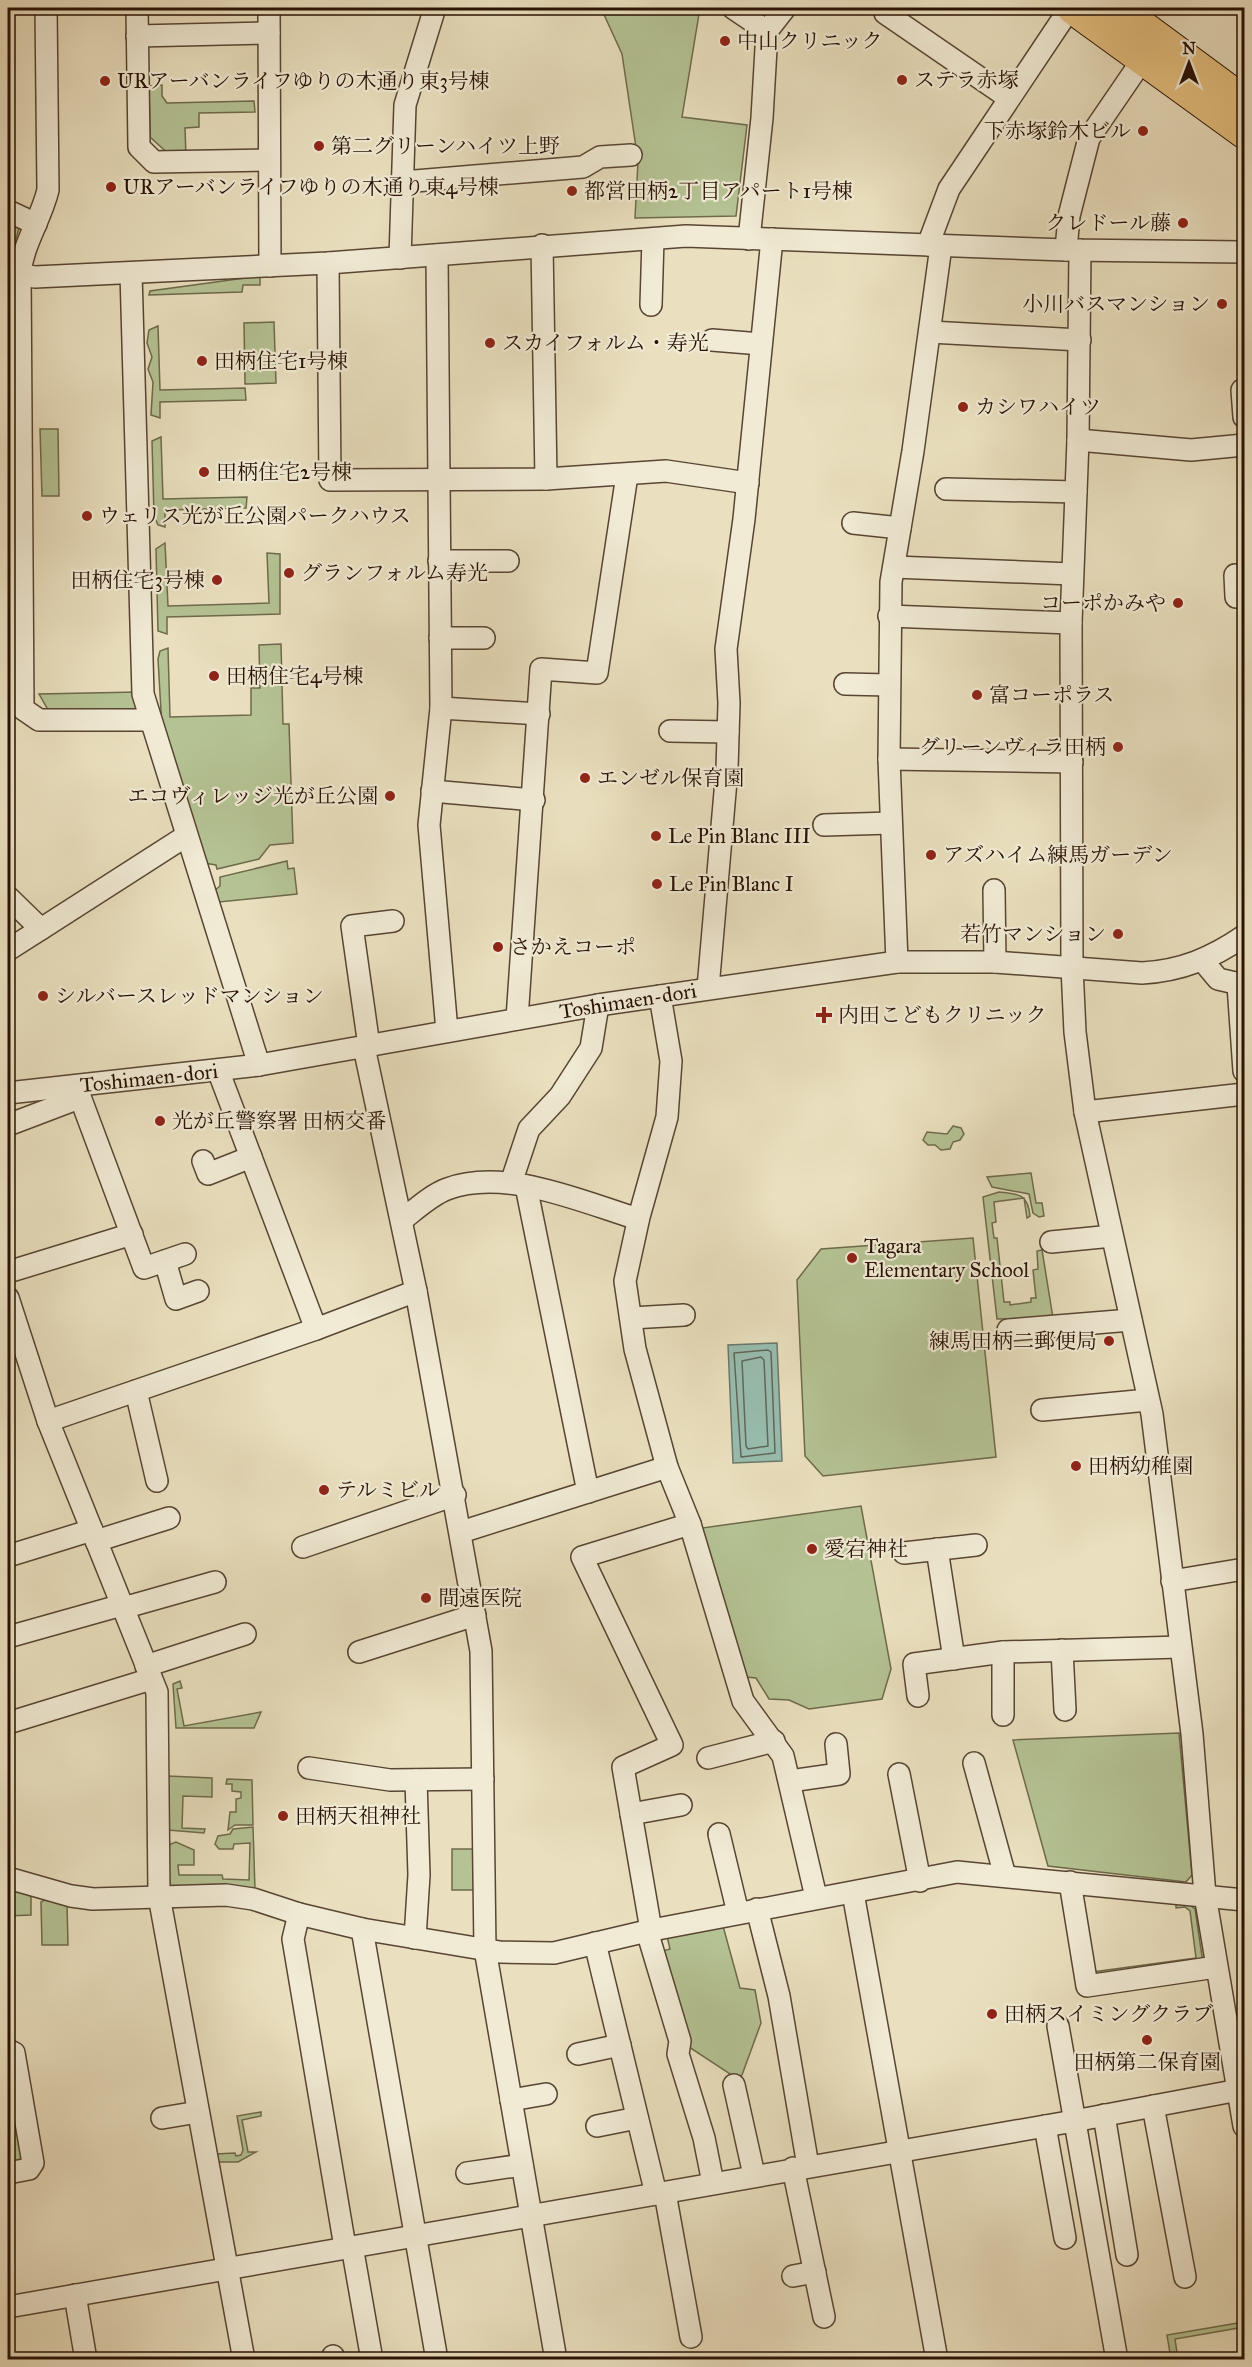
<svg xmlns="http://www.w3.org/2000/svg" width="1252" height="2367" font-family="'IM FELL Great Primer','Noto Serif JP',serif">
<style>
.green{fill:#b5c394;stroke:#6e6a4c;stroke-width:1.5}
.water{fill:#98bdaf;stroke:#6b786b;stroke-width:1.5}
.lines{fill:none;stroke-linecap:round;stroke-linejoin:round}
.shore{stroke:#60675a;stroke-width:1.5}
.minor-casing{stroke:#584533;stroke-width:24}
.highway-casing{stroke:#271104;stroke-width:34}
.minor{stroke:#f1ebd5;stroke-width:21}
.highway{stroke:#e5c080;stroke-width:32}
.poi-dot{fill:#8f2418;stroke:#f1ebd5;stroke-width:2}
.labels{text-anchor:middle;stroke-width:4.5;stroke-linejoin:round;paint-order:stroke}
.poi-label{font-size:21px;fill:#271104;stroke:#f1ebd5;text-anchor:start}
.street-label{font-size:21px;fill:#271104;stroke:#f1ebd5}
</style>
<rect width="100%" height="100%" fill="#eae0bf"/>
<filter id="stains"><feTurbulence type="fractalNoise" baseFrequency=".00333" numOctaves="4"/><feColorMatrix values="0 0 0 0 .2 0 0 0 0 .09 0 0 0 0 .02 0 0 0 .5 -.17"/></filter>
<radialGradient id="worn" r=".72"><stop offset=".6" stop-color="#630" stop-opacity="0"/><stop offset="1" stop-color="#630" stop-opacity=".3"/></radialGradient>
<g class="green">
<path d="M601 8H700L682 117 747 125 736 216 635 218 638 161 622 54Z"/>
<path d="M162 85V96L167 103 254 101 255 112 199 113V127L185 128 186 157 173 158 150 137 149 86Z"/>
<path d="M8 223 19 228 11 258H8Z"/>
<path d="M260 276V285H243L242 292 149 295 150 291Z"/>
<path d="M274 322 276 383 245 384 244 323Z"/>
<path d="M158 326 160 390 245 388 246 400 160 402V418L151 415 153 382 148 369 152 357 147 343 149 330Z"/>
<path d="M40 429H58L59 496H42Z"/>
<path d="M161 437 163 499 247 497 246 508 165 510V527L158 525 154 516 152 441Z"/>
<path d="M165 543 168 606 269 603 267 553 280 554V614L167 617V634L158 631 156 549Z"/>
<path d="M281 644 283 724H289L293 843 270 845 259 859 217 869 216 865 204 863 162 728 158 659 160 651 168 648 170 717 251 715V688H260L259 645Z"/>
<path d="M138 692V715H51L39 694Z"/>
<path d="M287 861 288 869 294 868 297 894 219 902 214 891 220 886V877Z"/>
<path d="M953 1126 961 1128 964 1134 960 1140 953 1142 950 1149 941 1150 935 1145H928L923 1140 927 1132 947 1134Z"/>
<path d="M1031 1173 1036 1203H1042L1044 1216 1039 1217 1033 1213 1029 1194 992 1187 987 1177Z"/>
<path d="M999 1192C1019 1194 1028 1194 1030 1216L1027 1218 1024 1198 994 1202 996 1222 992 1223 994 1238H997L1004 1302H1010V1305L1031 1302V1298H1036L1033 1270 1038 1269 1037 1251 1042 1250 1053 1318 997 1319 983 1197Z"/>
<path d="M973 1238 996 1457 823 1476 805 1456 797 1280 821 1249Z"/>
<path d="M861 1506 891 1669 882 1699 809 1709 789 1700 769 1699 756 1678 745 1677 702 1528Z"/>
<path d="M180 1681 182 1688 177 1689 184 1726 261 1712 254 1728H176L173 1684Z"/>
<path d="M1179 1733 1192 1875 1186 1882 1048 1866 1013 1740Z"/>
<path d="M168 1776 212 1778V1797L183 1796 182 1828 205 1829 204 1833 168 1830Z"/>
<path d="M227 1779 252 1780 253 1825H235L228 1830 230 1812H236V1799L241 1798V1792L232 1791V1784H226Z"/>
<path d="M253 1827 255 1890 167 1886 168 1845 176 1842 194 1850V1865H178L179 1875H222L223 1879 249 1880 250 1843 234 1844 233 1849H219L215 1844 218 1836 230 1834 233 1829Z"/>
<path d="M452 1849H473L474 1890H452Z"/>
<path d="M8 1888 31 1896V1915L8 1916Z"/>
<path d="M46 1899 67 1905 68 1945H42L41 1902Z"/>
<path d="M1176 1903H1187L1195 1909 1203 1963 1094 1978 1093 1972 1196 1958 1190 1911 1185 1907 1176 1908Z"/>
<path d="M723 1926 740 1988 755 1990 761 2023 742 2075 736 2078 689 2047 663 1951 670 1949 667 1936Z"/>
<path d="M12 2086 23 2155 18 2162 8 2164V2087Z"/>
<path d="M261 2112V2116L242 2120 248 2152H256L238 2162H217L216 2154 235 2153 236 2156 241 2155 243 2150 237 2116Z"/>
<path d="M1244 2322V2327L1175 2339 1178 2359H1171L1167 2335Z"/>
</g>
<path class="water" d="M777 1343 782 1461 733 1463 728 1345Z"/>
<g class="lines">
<g class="shore">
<path d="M768 1350 771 1352 775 1453 741 1457 734 1353Z"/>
<path d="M761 1357 764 1360 768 1446 748 1449 746 1446 742 1361Z"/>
</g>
<defs>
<g id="minor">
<path d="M46 8 48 190C41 219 23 244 20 273L23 709 39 720H149"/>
<path d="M137 8 139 147 154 162 269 160"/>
<path d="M269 8 270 266"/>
<path d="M733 8 767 31"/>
<path d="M885 13 1009 98"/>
<path d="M137 36 269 33"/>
<path d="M403 182 583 167 600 157 631 155"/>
<path d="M8 211 36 224"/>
<path d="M749 239 762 118 767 31 785 8"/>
<path d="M542 245 546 479"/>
<path d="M928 245 949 189 1070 8"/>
<path d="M1066 250 1069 216 1089 138 1143 59"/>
<path d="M1080 250 1078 440 1071 623 1072 967 1075 1032 1085 1112 1152 1414 1192 1734 1205 1895 1244 2126"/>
<path d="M437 255 441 708 429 825 447 1031"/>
<path d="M400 258 405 105 433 14 432 8"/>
<path d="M328 263 330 480 546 479 666 471 748 483"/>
<path d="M8 273 35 277 328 263 686 236 1066 250 1244 252"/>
<path d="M131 273 143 694 259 1065"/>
<path d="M651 305 653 239"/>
<path d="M930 332 1080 340"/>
<path d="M712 340 761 344"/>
<path d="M1242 390 1244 417"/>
<path d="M1078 440 1191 450 1244 445"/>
<path d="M946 489 1076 492"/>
<path d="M853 523 900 528"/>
<path d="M439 561H508"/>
<path d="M894 567 1072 574"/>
<path d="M1235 575 1236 597H1244"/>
<path d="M889 616 1071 623"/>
<path d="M440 638H484"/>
<path d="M845 684 889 685"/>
<path d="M441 708 539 714"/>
<path d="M670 731 728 732"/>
<path d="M889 759 1072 762"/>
<path d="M432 791 534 800"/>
<path d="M824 825 891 823"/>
<path d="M994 890 995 962"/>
<path d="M8 897 41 929 186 836"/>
<path d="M8 950 41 929"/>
<path d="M1203 961 1218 979 1244 985"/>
<path d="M897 962 889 759 891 582 913 451 941 246"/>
<path d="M1238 985 1244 1071"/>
<path d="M708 988 727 769 729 703 726 649 744 519 772 239"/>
<path d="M660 996 671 1061 667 1117 639 1217 625 1281 635 1349 667 1467 690 1524 743 1701 783 1756 816 1897"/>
<path d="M517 1019 541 669 597 673 627 475"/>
<path d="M369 1046 352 926 393 921"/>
<path d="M364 1047 416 1291 481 1651 485 1949 556 2360"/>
<path d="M218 1070 316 1329"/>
<path d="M76 1086 144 1268 185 1254"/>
<path d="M8 1093 259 1065 598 1005 897 962H995L1142 973C1181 971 1212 958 1244 936"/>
<path d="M1085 1112 1244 1094"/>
<path d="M8 1125 79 1098"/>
<path d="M203 1161 208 1174 251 1157"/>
<path d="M511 1183 529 1129 560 1096 591 1048 598 1005"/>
<path d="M526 1186 588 1492"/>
<path d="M402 1220C415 1210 431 1195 447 1189 505 1167 582 1202 638 1219"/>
<path d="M1051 1242 1112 1236"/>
<path d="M165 1261 176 1299 198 1291"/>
<path d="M8 1272 132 1234"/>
<path d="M8 1298 48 1421 157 1692 159 1896 244 2360"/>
<path d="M631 1318 684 1315"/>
<path d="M1008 1330 1131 1320"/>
<path d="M136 1391 157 1481"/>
<path d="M1042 1410 1148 1400"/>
<path d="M48 1421 316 1329 416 1291"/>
<path d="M461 1532 667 1467"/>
<path d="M96 1541 169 1518"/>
<path d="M303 1547 455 1495"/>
<path d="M937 1549 954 1659"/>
<path d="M904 1553 976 1545"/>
<path d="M8 1556 92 1530"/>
<path d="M1172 1581 1244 1569"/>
<path d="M123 1608 215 1582"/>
<path d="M8 1637 122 1605"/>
<path d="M1062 1650 1065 1710"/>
<path d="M359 1652 475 1615"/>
<path d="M1003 1652V1715"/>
<path d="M146 1666 245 1634"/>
<path d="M918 1696 914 1664 1003 1652 1180 1647"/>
<path d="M8 1723 151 1679"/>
<path d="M708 1758 774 1741"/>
<path d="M974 1763 1005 1876"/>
<path d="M309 1768 390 1780 483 1779"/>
<path d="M899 1774 920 1881"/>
<path d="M790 1781 839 1774 836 1744"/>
<path d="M631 1814 681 1805"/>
<path d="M719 1834 738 1913"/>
<path d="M8 1878 71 1896 93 1899 226 1895 253 1899 299 1914 362 1929 500 1952 554 1953 647 1931 957 1872 1244 1900"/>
<path d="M1070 1882 1087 1986 1216 1967"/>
<path d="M853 1893 937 2360"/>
<path d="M757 1909 779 1996 808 2166"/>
<path d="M299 1914 293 1939 345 2247"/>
<path d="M362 1929 437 2360"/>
<path d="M651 1930 623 1767 672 1745 582 1557 690 1524"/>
<path d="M647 1931 680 2041 678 2054 704 2138 713 2183"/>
<path d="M415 1938 419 1875 416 1780"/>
<path d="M595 1943 656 2194"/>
<path d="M1058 2026 1117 2360"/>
<path d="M8 2050 14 2053 33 2163 29 2169 8 2173"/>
<path d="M578 2054 620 2045"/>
<path d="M734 2085 754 2175"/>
<path d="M511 2100 546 2094"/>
<path d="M1153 2106 1185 2277"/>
<path d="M1104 2115 1127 2255"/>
<path d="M162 2118 198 2112"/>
<path d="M597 2126 637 2118"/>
<path d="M1045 2126 1065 2238"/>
<path d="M793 2168 824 2317"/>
<path d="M467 2173 522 2165"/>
<path d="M665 2193 691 2337"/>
<path d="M352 2246 372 2360"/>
<path d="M793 2276 815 2272"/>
<path d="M75 2295 86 2360"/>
<path d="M8 2307 1074 2121 1244 2089"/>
<path d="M333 2356V2360"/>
</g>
<g id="highway">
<path d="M1073 8 1244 132"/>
<path d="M1117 8 1244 102"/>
</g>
</defs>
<use href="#minor" class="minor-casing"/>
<use href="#highway" class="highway-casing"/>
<use href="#minor" class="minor"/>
<use href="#highway" class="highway"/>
</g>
<g class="poi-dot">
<circle cx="725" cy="41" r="6"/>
<circle cx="902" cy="80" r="6"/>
<circle cx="105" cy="81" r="6"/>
<circle cx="1143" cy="131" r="6"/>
<circle cx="319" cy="146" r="6"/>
<circle cx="111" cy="187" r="6"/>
<circle cx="572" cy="191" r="6"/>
<circle cx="1183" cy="223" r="6"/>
<circle cx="1222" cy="304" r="6"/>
<circle cx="490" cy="343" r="6"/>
<circle cx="202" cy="361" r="6"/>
<circle cx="963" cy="407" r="6"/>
<circle cx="204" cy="472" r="6"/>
<circle cx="87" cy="516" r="6"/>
<circle cx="289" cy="573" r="6"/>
<circle cx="217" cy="580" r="6"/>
<circle cx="1178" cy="603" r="6"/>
<circle cx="214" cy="676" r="6"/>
<circle cx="977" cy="695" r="6"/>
<circle cx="1118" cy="747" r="6"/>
<circle cx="585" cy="778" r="6"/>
<circle cx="390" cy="796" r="6"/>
<circle cx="656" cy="836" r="6"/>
<circle cx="931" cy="855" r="6"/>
<circle cx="657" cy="884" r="6"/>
<circle cx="1118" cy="934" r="6"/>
<circle cx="498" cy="947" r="6"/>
<circle cx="43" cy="996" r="6"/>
<path d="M821 1006h6v6h6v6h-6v6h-6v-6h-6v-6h6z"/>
<circle cx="160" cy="1121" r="6"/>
<circle cx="852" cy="1258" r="6"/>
<circle cx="1109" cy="1341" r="6"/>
<circle cx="1076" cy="1466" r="6"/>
<circle cx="324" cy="1490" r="6"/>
<circle cx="812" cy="1549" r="6"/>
<circle cx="426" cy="1598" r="6"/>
<circle cx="283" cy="1816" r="6"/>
<circle cx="992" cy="2014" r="6"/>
<circle cx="1147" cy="2040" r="6"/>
</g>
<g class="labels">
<g class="poi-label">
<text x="737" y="48">中山クリニック</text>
<text x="914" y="87">ステラ赤塚</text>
<text x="117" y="88">URアーバンライフゆりの木通り東3号棟</text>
<text x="1131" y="138" text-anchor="end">下赤塚鈴木ビル</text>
<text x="331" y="153">第二グリーンハイツ上野</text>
<text x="123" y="194">URアーバンライフゆりの木通り東4号棟</text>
<text x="584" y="198">都営田柄2丁目アパート1号棟</text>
<text x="1171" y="230" text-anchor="end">クレドール藤</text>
<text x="1210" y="311" text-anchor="end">小川バスマンション</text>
<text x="502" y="350">スカイフォルム・寿光</text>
<text x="214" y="368">田柄住宅1号棟</text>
<text x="975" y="414">カシワハイツ</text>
<text x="216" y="479">田柄住宅2号棟</text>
<text x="99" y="523">ウェリス光が丘公園パークハウス</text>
<text x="301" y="580">グランフォルム寿光</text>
<text x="205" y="587" text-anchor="end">田柄住宅3号棟</text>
<text x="1166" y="610" text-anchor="end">コーポかみや</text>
<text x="226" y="683">田柄住宅4号棟</text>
<text x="989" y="702">富コーポラス</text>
<text x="1106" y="754" text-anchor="end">グリーンヴィラ田柄</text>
<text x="597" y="785">エンゼル保育園</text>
<text x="378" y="803" text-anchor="end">エコヴィレッジ光が丘公園</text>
<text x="668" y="843">Le Pin Blanc III</text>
<text x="943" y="862">アズハイム練馬ガーデン</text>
<text x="669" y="891">Le Pin Blanc I</text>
<text x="1106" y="941" text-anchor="end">若竹マンション</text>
<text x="510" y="954">さかえコーポ</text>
<text x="55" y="1003">シルバースレッドマンション</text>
<text x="838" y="1022">内田こどもクリニック</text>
<text x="172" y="1128">光が丘警察署 田柄交番</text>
<text x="864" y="1253">Tagara<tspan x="864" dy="24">Elementary School</tspan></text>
<text x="1097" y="1348" text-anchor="end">練馬田柄二郵便局</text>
<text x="1088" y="1473">田柄幼稚園</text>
<text x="336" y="1497">テルミビル</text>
<text x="824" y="1556">愛宕神社</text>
<text x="438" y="1605">間遠医院</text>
<text x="295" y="1823">田柄天祖神社</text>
<text x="1004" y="2021">田柄スイミングクラブ</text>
<text x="1147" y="2069" text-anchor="middle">田柄第二保育園</text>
</g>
<g class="street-label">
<text transform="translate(628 1001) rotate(-9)" y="7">Toshimaen-dori</text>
<text transform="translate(149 1078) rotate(-6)" y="7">Toshimaen-dori</text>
</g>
</g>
<rect width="1252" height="2367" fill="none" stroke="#eae0bf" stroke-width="30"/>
<rect x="9" y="9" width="1234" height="2349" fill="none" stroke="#271104" stroke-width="3"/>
<rect x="15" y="15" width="1222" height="2337" fill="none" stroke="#271104" stroke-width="1.5"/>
<g transform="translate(1189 63)" stroke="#f1ebd5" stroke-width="4.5" paint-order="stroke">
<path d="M0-4.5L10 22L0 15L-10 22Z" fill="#271104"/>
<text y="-9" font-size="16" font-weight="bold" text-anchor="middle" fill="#271104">N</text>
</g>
<rect width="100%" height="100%" filter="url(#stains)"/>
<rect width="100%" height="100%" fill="url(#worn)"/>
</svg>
